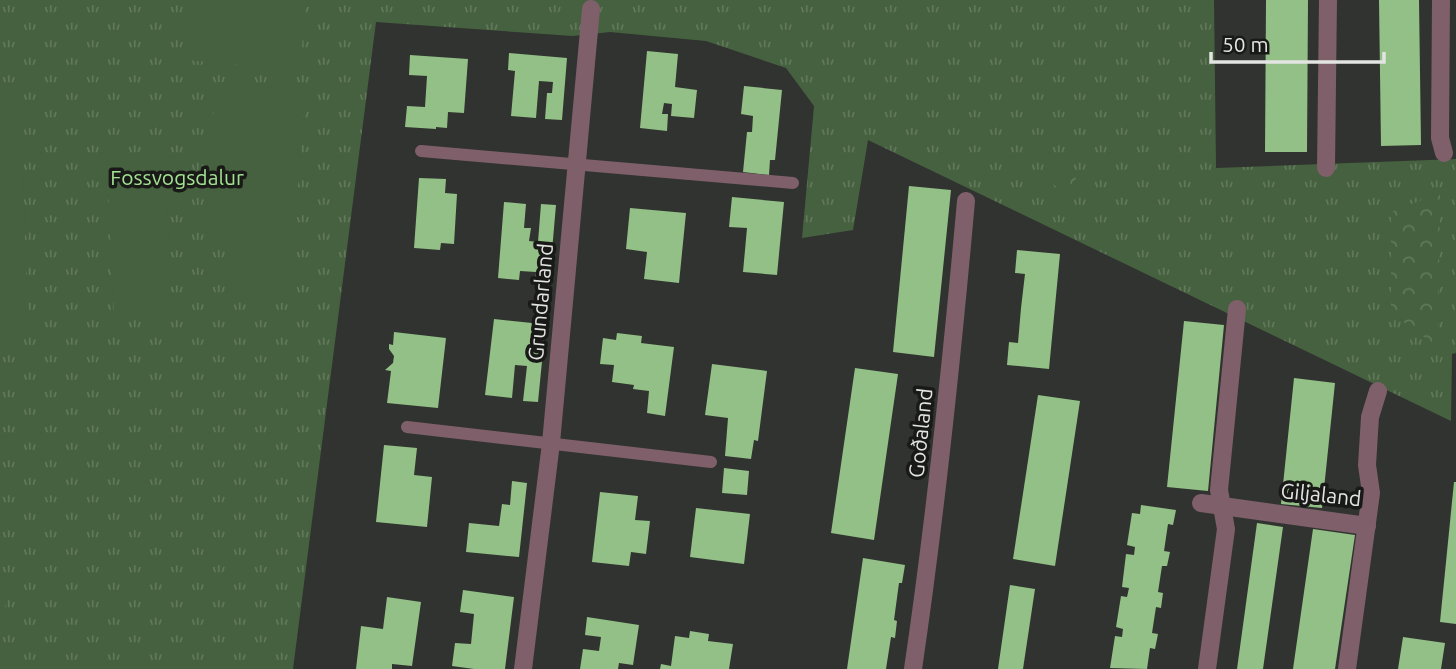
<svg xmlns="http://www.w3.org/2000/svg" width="1456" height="669" font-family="Ubuntu,sans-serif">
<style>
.grass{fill:url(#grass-tufts)}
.forest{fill:url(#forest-crowns)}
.garden{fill:#46613f}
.building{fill:#93c086}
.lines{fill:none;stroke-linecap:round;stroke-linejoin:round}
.lane{stroke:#7e5f6a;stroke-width:12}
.street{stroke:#7e5f6a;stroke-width:18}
.labels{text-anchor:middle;stroke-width:7;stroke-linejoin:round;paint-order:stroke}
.park-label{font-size:21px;fill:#a3e192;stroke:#191a18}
.street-label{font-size:21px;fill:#e3e5e2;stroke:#191a18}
</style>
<defs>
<pattern id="grass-tufts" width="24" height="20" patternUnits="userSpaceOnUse" patternTransform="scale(1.75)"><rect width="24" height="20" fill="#46613f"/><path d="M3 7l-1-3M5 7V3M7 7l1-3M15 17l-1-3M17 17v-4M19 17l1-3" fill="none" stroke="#61785a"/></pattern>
<pattern id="forest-crowns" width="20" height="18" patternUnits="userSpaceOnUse" patternTransform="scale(1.75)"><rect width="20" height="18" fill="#46613f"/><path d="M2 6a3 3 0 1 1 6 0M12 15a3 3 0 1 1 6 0" fill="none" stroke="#61785a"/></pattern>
</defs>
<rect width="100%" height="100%" fill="#30332f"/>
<path class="grass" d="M0 0H1214L1216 168 1456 159V353L1452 354 1451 421 868 140 853 230 802 238 814 106 786 68 706 41 610 32 573 36 376 22 293 669H0Z"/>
<g class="forest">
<path d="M1057 173 1076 176V193L1066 192 1049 182V175Z"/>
<path d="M1440 193 1438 347 1391 313V212Z"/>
</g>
<g class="garden">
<path d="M190 0 306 1 300 70 186 60Z"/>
<path d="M216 82 306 89 288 303 226 298 231 235 204 232Z"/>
<path d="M21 107 28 336H0V108Z"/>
<path d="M165 159 172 315 114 318 107 162Z"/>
<path d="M0 574H3L7 633 0 634Z"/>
</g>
<g class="building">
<path d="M1266 0H1308L1307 152H1265Z"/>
<path d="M1379 0H1419L1421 145 1381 146Z"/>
<path d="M647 51 678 54 675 87 697 90 694 118 671 116 672 104 664 103 662 114H668L667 131 640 128Z"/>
<path d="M509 53 567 58 562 120 545 119 547 93H552L553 82 539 81 536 118 511 116 515 71 508 70Z"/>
<path d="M410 55 468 59 464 113 448 112 447 128 436 127V129L405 127 407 106 425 107 427 76 409 75Z"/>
<path d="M744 86 782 90 775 160H770L769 175 743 172 747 132H752L753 116 741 114Z"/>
<path d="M419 178 446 179 445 193 457 194 454 244 441 243 440 250 414 248Z"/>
<path d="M909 186 951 190 934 357 893 352Z"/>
<path d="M732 197 784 202 777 275 743 272 747 228 729 227Z"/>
<path d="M504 202 526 204 524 228H531L529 241 538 242 541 204 556 205 549 286 535 284 536 272 520 271 519 280 498 278Z"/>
<path d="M630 208 686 213 679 283 644 279 647 252 626 249Z"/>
<path d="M1017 250 1060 254 1049 369 1007 365 1009 342 1018 343 1021 308 1025 274 1015 273Z"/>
<path d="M494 319 532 323 531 330 545 331 538 402 523 401 527 366 515 365 512 398 485 395Z"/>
<path d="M1184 321 1224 325 1208 491 1167 487Z"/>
<path d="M394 332 446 338 438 408 387 403 391 371 385 370 393 363 394 356 389 349V344L393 345Z"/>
<path d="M617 333 642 336 641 343 674 347 665 416 647 413 649 391 633 389 634 385 612 382 614 365 600 364 603 338 616 340Z"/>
<path d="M712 364 767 371 758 441 754 440 751 459 725 456 728 418 705 415Z"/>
<path d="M855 368 898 374 874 540 831 533Z"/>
<path d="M1294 378 1335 383 1322 508 1281 504Z"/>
<path d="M1038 395 1080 401 1055 566 1013 559Z"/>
<path d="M384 445 417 448 414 475 432 477 427 527 376 522Z"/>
<path d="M724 468 749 471 747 495 722 493Z"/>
<path d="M512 481 527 483 519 557 466 552 469 523 499 526 502 504 510 505Z"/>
<path d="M1454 482H1456V624L1440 622Z"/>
<path d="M600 492 638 496 635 520 650 521 646 554 631 552 629 566 592 562Z"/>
<path d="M1141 505 1176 510 1173 525 1168 524 1164 551 1170 552 1167 566H1162L1158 592 1163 593 1161 608 1156 607 1152 633 1158 634 1155 649 1150 648 1147 669 1110 668 1115 636 1122 637 1123 629 1116 627 1121 596 1127 597 1129 588 1122 587 1126 554 1134 555 1135 547 1127 545 1132 513 1140 514Z"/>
<path d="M696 508 750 514 744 564 690 557Z"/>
<path d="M1257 523 1283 527 1263 669H1237Z"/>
<path d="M1313 529 1355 535 1335 669H1293Z"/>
<path d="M863 558 905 565 902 583H899L894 620 897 621 895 638 891 637 886 669H847Z"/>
<path d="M1010 585 1035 589 1023 669H998Z"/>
<path d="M463 590 514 597 505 669H474L452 666 455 643 471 644 474 614 460 612Z"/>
<path d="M387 597 421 602 412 666 392 664V669H356L361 626 383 629Z"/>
<path d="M587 617 639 625 633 665 619 663 618 669H580L583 649 599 651 601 637 585 635Z"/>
<path d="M690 631 709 634 708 641 733 644 729 669H660L661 664 671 666 675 636 689 638Z"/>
<path d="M1403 637 1445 643 1441 669H1398Z"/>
</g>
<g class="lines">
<g class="lane">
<path d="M421 151 793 183"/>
<path d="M407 427 711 462"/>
</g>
<g class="street">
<path d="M1441 0 1440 138 1444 153"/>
<path d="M1326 168 1328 0"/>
<path d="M1201 503 1367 526"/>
<path d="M523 669 551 443 591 9"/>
<path d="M913 669C936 513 952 358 966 201"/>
<path d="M1207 669 1226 529 1219 490 1237 309"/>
<path d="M1347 669 1371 493 1367 465 1370 417 1378 391"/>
</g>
</g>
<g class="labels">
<g class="park-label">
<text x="177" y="185">Fossvogsdalur</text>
</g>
<g class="street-label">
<text transform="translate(541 302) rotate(-85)" y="7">Grundarland</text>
<text transform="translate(921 433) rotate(-84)" y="7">Goðaland</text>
<text transform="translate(1321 495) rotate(6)" y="7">Giljaland</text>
</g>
</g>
<path d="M1211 52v10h173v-10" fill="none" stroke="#e3e5e2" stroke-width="3.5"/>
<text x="1222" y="52" font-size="21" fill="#e3e5e2" stroke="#191a18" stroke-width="5" paint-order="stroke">50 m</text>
</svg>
